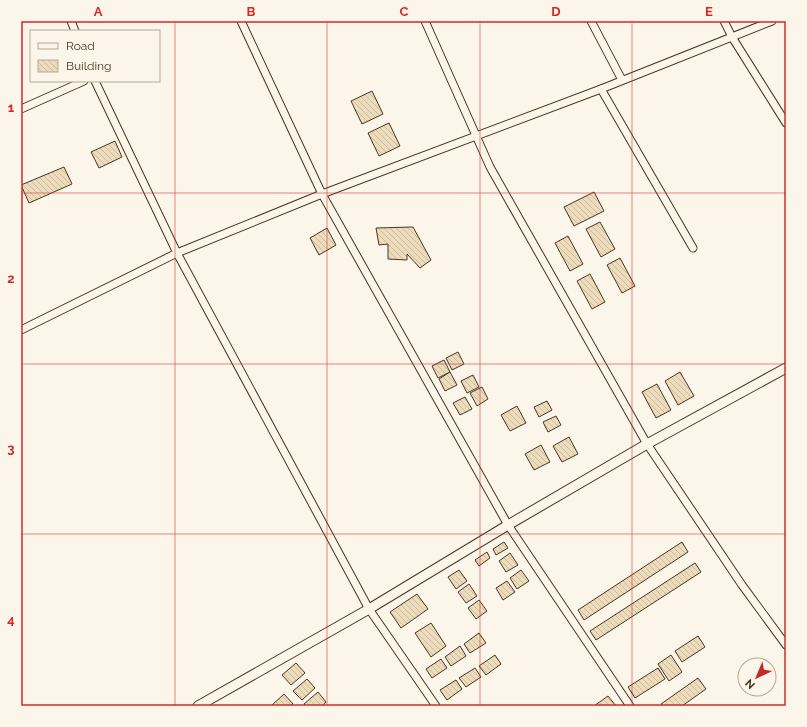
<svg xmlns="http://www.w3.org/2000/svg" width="807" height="727" font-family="Raleway,sans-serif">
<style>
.building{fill:url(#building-back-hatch);stroke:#4a3520}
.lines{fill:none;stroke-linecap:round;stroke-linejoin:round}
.minor-casing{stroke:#4a3520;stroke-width:9}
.tertiary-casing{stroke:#4a3520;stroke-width:11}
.minor{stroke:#fbf6e9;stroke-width:7}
.tertiary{stroke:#fbf6e9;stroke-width:9}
.grid{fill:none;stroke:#d62828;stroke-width:1;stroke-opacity:0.55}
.neatline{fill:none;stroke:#d62828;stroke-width:1.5}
.grid-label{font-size:13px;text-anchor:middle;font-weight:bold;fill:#d62828}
</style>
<defs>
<pattern id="building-back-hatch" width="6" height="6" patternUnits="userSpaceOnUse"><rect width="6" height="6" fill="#ecdcbc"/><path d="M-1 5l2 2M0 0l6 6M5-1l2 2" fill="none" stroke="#ccbda1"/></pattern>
</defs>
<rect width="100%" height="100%" fill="#fbf6e9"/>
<g class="building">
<path d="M372 91 383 114 362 124 351 101Z"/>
<path d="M389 123 400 146 379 156 368 133Z"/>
<path d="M115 141 122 157 99 168 91 152Z"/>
<path d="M64 167 72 184 29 203 21 185Z"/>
<path d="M594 192 604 211 574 226 564 207Z"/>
<path d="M600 222 615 249 601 257 586 229Z"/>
<path d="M413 227 431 260 420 268 407 254V260L388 259V244L379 245 376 228Z"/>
<path d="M327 228 336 245 319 255 310 238Z"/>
<path d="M568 236 583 264 570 271 555 243Z"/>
<path d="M620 258 635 286 622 293 607 265Z"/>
<path d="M590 274 605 302 592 309 577 281Z"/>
<path d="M458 352 464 364 452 370 446 358Z"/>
<path d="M444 360 450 372 438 378 432 366Z"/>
<path d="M450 372 457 385 445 391 439 379Z"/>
<path d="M680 372 694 396 678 405 665 381Z"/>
<path d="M473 375 479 387 467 393 461 381Z"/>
<path d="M657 384 671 410 656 418 642 392Z"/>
<path d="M482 387 488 399 477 406 470 393Z"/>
<path d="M465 397 472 409 460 415 453 403Z"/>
<path d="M547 401 552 410 539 417 534 407Z"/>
<path d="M517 406 526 423 510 431 501 415Z"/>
<path d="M556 416 561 425 548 432 543 422Z"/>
<path d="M569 437 578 454 562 462 553 446Z"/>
<path d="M541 445 550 462 534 470 525 454Z"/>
<path d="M504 542 508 548 496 555 493 549Z"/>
<path d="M682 542 688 552 584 620 578 610Z"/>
<path d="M487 552 490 558 479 566 475 560Z"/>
<path d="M510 553 518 565 506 572 499 561Z"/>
<path d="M695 563 701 572 596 640 590 631Z"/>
<path d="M459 570 467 581 456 589 448 577Z"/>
<path d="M521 570 529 581 517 589 510 578Z"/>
<path d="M507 581 515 592 503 600 496 588Z"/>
<path d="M469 584 477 596 466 603 458 592Z"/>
<path d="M417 594 428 609 401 628 390 612Z"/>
<path d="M479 600 487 611 476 619 468 608Z"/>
<path d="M431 623 446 646 431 657 415 633Z"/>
<path d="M479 633 486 643 470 653 464 644Z"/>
<path d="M698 636 705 647 682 662 675 651Z"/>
<path d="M460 646 466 656 451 666 445 657Z"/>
<path d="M495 655 501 664 486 675 479 666Z"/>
<path d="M671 655 682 672 669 681 658 664Z"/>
<path d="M441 659 447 668 432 678 426 669Z"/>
<path d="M296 663 305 673 291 685 282 675Z"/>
<path d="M475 668 481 677 466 687 459 678Z"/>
<path d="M658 668 665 679 635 698 628 687Z"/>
<path d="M698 678 706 689 682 706H663L661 704Z"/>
<path d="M307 679 315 688 302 700 293 691Z"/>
<path d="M456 680 462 689 447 700 440 690Z"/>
<path d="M318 692 326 702 322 706H306L304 704Z"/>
<path d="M284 694 293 704 290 706H271Z"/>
<path d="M608 696 616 706H594Z"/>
</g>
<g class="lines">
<defs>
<g id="minor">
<path d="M71 21 75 31"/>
<path d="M241 21 322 194 508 525 630 706"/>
<path d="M425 21 490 167 647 444 742 585 786 645"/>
<path d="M591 21 622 80"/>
<path d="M724 21 732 37 786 123"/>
<path d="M95 81 177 253 322 194 601 89 772 21"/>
<path d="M601 89 693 248"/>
<path d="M21 109 84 81"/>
<path d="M21 330 177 253 369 609 436 706"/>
</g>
<path id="tertiary" d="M198 706 369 609 508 525 647 444 786 368"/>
</defs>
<use href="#minor" class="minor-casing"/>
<use href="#tertiary" class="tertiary-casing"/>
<use href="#minor" class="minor"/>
<use href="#tertiary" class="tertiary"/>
</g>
<path class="grid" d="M175 21V706M327 21V706M480 21V706M632 21V706M21 193H786M21 364H786M21 534H786"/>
<rect width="807" height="727" fill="none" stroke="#fbf6e9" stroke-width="44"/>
<rect x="30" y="30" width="130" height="52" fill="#fbf6e9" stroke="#b4a999"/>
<rect x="38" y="43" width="20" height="6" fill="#fbf6e9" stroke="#b4a999"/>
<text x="66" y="50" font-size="12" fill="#4a3520">Road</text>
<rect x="38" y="60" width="20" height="12" fill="url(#building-back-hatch)" stroke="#b4a999"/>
<text x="66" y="70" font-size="12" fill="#4a3520">Building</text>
<g transform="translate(757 677) rotate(224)"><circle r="19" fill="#fbf6e9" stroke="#b4a999"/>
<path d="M0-3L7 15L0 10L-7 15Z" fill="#c62828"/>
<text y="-6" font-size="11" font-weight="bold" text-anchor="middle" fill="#4a3520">N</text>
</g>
<rect x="22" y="22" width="763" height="683" class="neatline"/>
<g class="grid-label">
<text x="98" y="16">A</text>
<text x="251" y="16">B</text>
<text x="404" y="16">C</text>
<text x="556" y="16">D</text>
<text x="709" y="16">E</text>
<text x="11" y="112">1</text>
<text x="11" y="283">2</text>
<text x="11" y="453">3</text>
<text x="11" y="624">4</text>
</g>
</svg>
